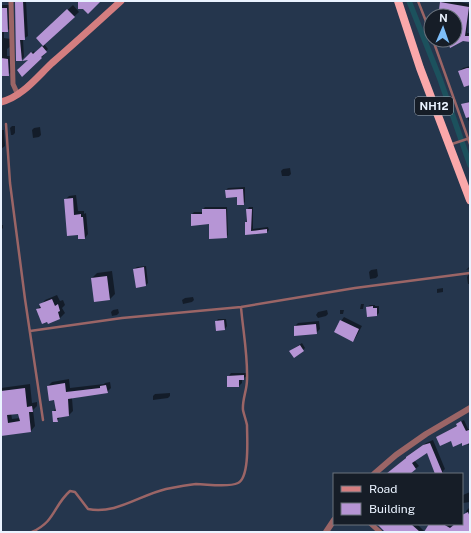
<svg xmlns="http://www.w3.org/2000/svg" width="471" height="533" font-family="'Public Sans',sans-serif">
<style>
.shadow{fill:#0007;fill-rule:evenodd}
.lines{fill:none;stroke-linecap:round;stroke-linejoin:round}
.canal{stroke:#1c515d;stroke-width:5.5}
.building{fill:#b695d5;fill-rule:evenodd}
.service{stroke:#9b6566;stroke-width:2.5}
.minor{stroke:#9b6566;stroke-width:5}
.tertiary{stroke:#9b6566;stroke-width:6}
.secondary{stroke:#d47e80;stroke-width:7}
.trunk{stroke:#faa8aa;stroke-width:8}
.labels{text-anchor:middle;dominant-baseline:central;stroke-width:4;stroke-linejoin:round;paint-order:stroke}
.shield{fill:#161d27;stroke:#aab3be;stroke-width:1}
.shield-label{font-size:11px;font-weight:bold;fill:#eaf3ff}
</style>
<rect width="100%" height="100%" fill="#25364d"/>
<path class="shadow" d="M16 1H26L28 36 23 39 24 57 21 60Z
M442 1H454L470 4 467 33H470V41L463 40 449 42 451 40H455V38L458 37V27L455 26V16H450V11L440 9Z
M1 5H10V28L7 31H4V38L11 39V46L7 49V56H11V72L8 75H1Z
M73 5 79 12 44 44 48 49 43 54 44 55 22 75 30 59 26 58 34 51 35 53 44 45 37 38Z
M470 66V84L459 71 463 68Z
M470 101V124L462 105Z
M12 126H15V133L13 135H11L10 128Z
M40 127 41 135 39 137 33 138 32 130 34 128Z
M1 130H4L5 146 1 149Z
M290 168 291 174 289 176H282L281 171 283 169Z
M245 187V202L243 204 238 196 226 190 228 188Z
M76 195 78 211H84V214L86 213 88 234 85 238 79 234 65 200 69 196Z
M205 207H227L228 235 226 237 210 223 192 214 194 212H203V209Z
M249 207H253V229L268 227 269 230 267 232 246 234 247 210Z
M1 225H3V228L1 230Z
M470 263V269L466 270 469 267Z
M146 266 148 283 146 285 134 269 137 267Z
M377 269 378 276 376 278 370 279 369 272 371 270Z
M112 271 115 294 110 299 92 278 97 273Z
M469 274H470V284H468L467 277Z
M443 288V292L437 293V289Z
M57 295 60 301 63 300 65 305 62 308 65 313 60 318 48 323 37 310 45 300Z
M193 297 194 300 192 302 183 304 182 300 185 298Z
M361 304H364L363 309H360Z
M370 305H375V306H379V313L377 315 367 307Z
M118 309 119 313 117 315 112 316 111 312 113 310Z
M327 310 328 314 326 316 318 318 316 315 318 312Z
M340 310H344L343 314H340Z
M344 317 362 326 356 337 353 341 341 321Z
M218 319H226L227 326 225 329 216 322Z
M319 321 320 329 316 333 295 326 298 323Z
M302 343 305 348 303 350 293 349Z
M231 373H247V376L242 379V383L239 386 228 377Z
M69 379 70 388 104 384 105 383 110 382 111 388 107 392 72 398 73 411 69 415 61 416 57 421 53 412 56 408 55 399 48 386 52 382Z
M30 384 32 403 37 402V406L33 410 35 426 31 431 1 435V388ZM11 413H19L20 418 12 419Z
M170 393V396L168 398 153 400V396L155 394Z
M464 420 468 429H470V444L468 445V443L462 442 437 437 458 425 460 422Z
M433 440 445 469 443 471V474H433L435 473 427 452 414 460 419 466 409 474H388L410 454 426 443Z
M470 492V502L463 503 462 505V493L463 495Z
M469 508 470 528 461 532H385L384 528 378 524H417L425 532 430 524H450L454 526 456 524H462V519L468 517 466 511Z"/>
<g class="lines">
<path class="canal" d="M409 1 440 79 470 165"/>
</g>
<path class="building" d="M15 1H23L25 40H20L22 61H16Z
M78 1H101L88 14 83 9H78Z
M440 2 469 7 465 36H470V42L463 41 450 48 448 42 456 39 457 27H455V16H448L449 12 439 10Z
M1 8H7L8 32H1Z
M67 9 75 17 43 46 36 38Z
M42 46 47 52 41 57 42 58 22 77 17 70 28 60 22 61 31 52 33 54Z
M1 58 8 59 9 76H1Z
M467 68H470V85L464 87 458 71Z
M470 102V117L466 118 461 104Z
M243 189 244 205H237V197L226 198 225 190Z
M73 198 74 215 81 214V217H83L85 239H78V235L67 236 64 199Z
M202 209H226L227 238 209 239V224L191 226V214H202Z
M246 209H252L251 231 267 229V233L245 235V222H247Z
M144 267 146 286 136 288 133 269Z
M107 276 110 300 94 302 91 278Z
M52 299 55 306 58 304 60 311 58 312 60 319 48 324 47 322 42 324 36 309 41 308 39 304Z
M373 306V308H377V316L367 317 366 307Z
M224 320 225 330 216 331 215 321Z
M340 320 359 329 353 342 334 332Z
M316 324 317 334 294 336V326Z
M300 345 304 351 294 358 289 351Z
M244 375V380H239V387H227V376Z
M65 383 66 392 100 388V386L106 385 108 393 68 399 69 416 57 418 58 422H53L52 411H56L54 400 49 401 47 386Z
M25 388 27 407 32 406 33 412H29L31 432 1 436V391ZM18 414 20 421 8 423 7 415Z
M461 421 466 431 469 430 470 443 462 446V443L453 447 451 441 440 446 436 437 457 426 456 424Z
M430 443 443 474H435L427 453 412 463 416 469 410 474H386L406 458V457L423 445Z
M468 512 470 517V532H424L429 524H443L450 528 455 524H462V515Z
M377 524H411L420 532H385Z"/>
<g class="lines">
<path class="service" d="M418 1 431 34
M433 40 470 144
M6 124 10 183 25 299 43 420
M452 144 470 138
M30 331 122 318 241 307 355 288 470 273
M32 532C56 521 53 506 70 491L75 492 88 509C115 515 140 495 166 489 176 487 186 485 196 484 207 484 228 488 238 483 250 477 247 437 247 425 246 420 244 415 243 410 242 400 247 390 247 380 248 356 243 331 241 307"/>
<path class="minor" d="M11 1 13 84 18 95
M371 524 380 532"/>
<path class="tertiary" d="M374 474 396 455 426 434 470 408
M326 532 334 520"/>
<path class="secondary" d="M1 102C22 97 37 77 52 63 75 43 98 22 121 1"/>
<path class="trunk" d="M398 1 420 68 470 200"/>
</g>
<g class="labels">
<rect class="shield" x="415" y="97" width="38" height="18" rx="3"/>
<g class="shield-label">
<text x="434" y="106">NH12</text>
</g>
</g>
<rect width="471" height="533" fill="none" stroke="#eaf3ff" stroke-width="4"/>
<rect x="333" y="473" width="130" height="52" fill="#161d27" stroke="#6b737d"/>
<rect x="341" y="486" width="20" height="6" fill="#d47e80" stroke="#6b737d"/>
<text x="369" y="493" font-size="12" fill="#eaf3ff">Road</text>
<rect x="341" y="503" width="20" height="12" fill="#b695d5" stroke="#6b737d"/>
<text x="369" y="513" font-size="12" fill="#eaf3ff">Building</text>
<g transform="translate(443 28) rotate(2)"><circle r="19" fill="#161d27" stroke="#6b737d"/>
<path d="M0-3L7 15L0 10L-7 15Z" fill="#7dbef9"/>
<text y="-6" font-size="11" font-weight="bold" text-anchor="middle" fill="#eaf3ff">N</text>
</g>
</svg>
